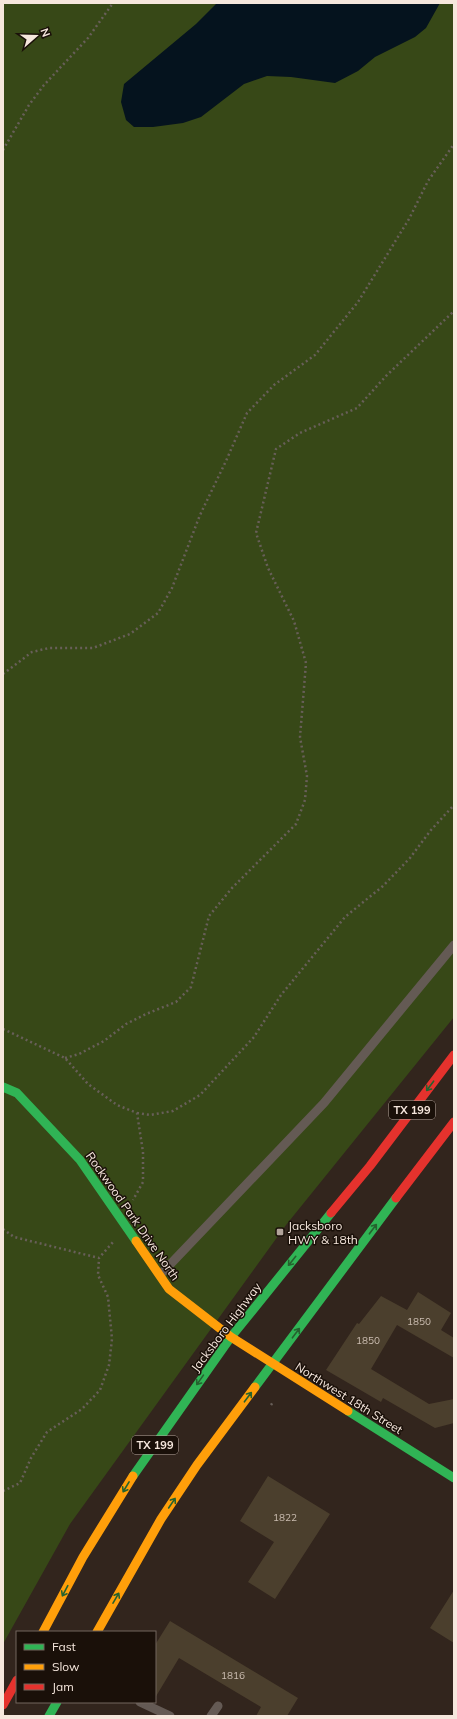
<svg xmlns="http://www.w3.org/2000/svg" width="457" height="1719" font-family="Mulish,sans-serif">
<style>
.green{fill:#374817}
.water{fill:#05131e}
.building{fill:#4b3f2d}
.lines{fill:none;stroke-linecap:round;stroke-linejoin:round}
.path{stroke:#685f59;stroke-width:2.5;stroke-dasharray:2 3;stroke-linecap:butt}
.lane{stroke:#645a54;stroke-width:9}
.fast{stroke:#30b455;stroke-width:9}
.slow{stroke:#ff9f0a;stroke-width:9}
.jam{stroke:#e5322d;stroke-width:9}
.oneway{stroke:#25622f}
.poi-dot{fill:#b1a39a;stroke:#1a1009;stroke-width:1.5}
.labels{text-anchor:middle;dominant-baseline:central;stroke-width:3;stroke-linejoin:round;paint-order:stroke}
.number-label{font-size:10px;fill:#cbbdb1}
.shield{fill:#1a1009;stroke:#b4a69d;stroke-width:1}
.shield-label{font-size:11px;font-weight:bold;fill:#f6e7dd}
.street-label{font-size:12px;fill:#f6e7dd;stroke:#1a1009}
.poi-label{font-size:12px;fill:#f6e7dd;stroke:#1a1009;text-anchor:start}
</style>
<rect width="100%" height="100%" fill="#32251d"/>
<path class="green" d="M3 3H454V1017L286 1225 70 1524 3 1644Z"/>
<path class="water" d="M217 3H440L426 28 415 37 375 57 358 71 335 83 291 77 267 76 244 84 201 117 183 123 153 127H134L126 120 121 102 124 84 196 24Z"/>
<path class="building" d="M418 1292 451 1313 441 1330 454 1338V1358L397 1325 371 1369 429 1404 454 1399V1423L435 1428 383 1398 381 1402 326 1370 357 1323 359 1324 381 1296 407 1310Z
M268 1476 330 1514 275 1599 248 1582 274 1542 240 1521Z
M454 1590V1643L430 1628Z
M170 1621 298 1698 287 1716H256L261 1707 179 1658 155 1698V1645Z"/>
<g class="lines">
<path class="path" d="M3 150 29 105 44 85 88 38 113 3
M3 674 32 652 49 648H93L130 634 158 613 172 588 200 515 226 461 247 413 274 385 315 355 358 302 409 219 428 181 454 144
M3 1029 65 1058 88 1084 117 1105 137 1113 143 1152V1182L133 1200
M65 1058 79 1054 104 1041 126 1024 146 1014 176 1002 191 987 209 916 232 888 296 824 305 800 307 776 300 737 306 663 294 621 268 568 256 533 276 449 300 433 357 408 386 376 454 311
M137 1113 150 1115 173 1111 200 1095 254 1037 281 995 345 917 383 886 410 858 431 830 454 805
M3 1229 14 1237 99 1258 113 1242
M271 1405 273 1402
M3 1491 20 1483 31 1458 47 1432 82 1409 100 1390 109 1365 112 1339 108 1297 98 1275 99 1258"/>
<path class="lane" d="M160 1275 324 1103 454 945
M140 1702 170 1716
M211 1716 218 1706"/>
<path class="fast" d="M3 1087 17 1093 80 1160 136 1241
M255 1387 396 1198
M348 1411 454 1478
M133 1476 231 1337 331 1213
M49 1716 57 1702"/>
<path class="slow" d="M136 1241 169 1289 231 1337 348 1411
M43 1632 83 1557 133 1476
M97 1632 161 1519 197 1465 255 1387"/>
<path class="jam" d="M396 1198 454 1122
M331 1213 370 1166 454 1055
M3 1705 17 1680"/>
</g>
<defs><path id="oneway-shaft" d="M-6 0H5M1.5-3L5.5 0L1.5 3" fill="none" stroke-width="1.6" stroke-linecap="round" stroke-linejoin="round"/></defs>
<g class="oneway">
<use href="#oneway-shaft" transform="translate(430 1086) rotate(127)"/>
<use href="#oneway-shaft" transform="translate(373 1229) rotate(-53)"/>
<use href="#oneway-shaft" transform="translate(292 1261) rotate(129)"/>
<use href="#oneway-shaft" transform="translate(296 1333) rotate(-53)"/>
<use href="#oneway-shaft" transform="translate(200 1380) rotate(125)"/>
<use href="#oneway-shaft" transform="translate(248 1397) rotate(-53)"/>
<use href="#oneway-shaft" transform="translate(126 1487) rotate(121)"/>
<use href="#oneway-shaft" transform="translate(172 1503) rotate(-56)"/>
<use href="#oneway-shaft" transform="translate(65 1591) rotate(118)"/>
<use href="#oneway-shaft" transform="translate(116 1598) rotate(-60)"/>
</g>
<rect class="poi-dot" x="276" y="1228" width="8" height="8" rx="2"/>
<g class="labels">
<g class="number-label">
<text x="419" y="1321">1850</text>
<text x="368" y="1340">1850</text>
<text x="285" y="1517">1822</text>
<text x="233" y="1675">1816</text>
</g>
<g class="shield">
<rect x="389" y="1101" width="46" height="18" rx="3"/>
<rect x="132" y="1436" width="46" height="18" rx="3"/>
</g>
<g class="shield-label">
<text x="412" y="1110">TX 199</text>
<text x="155" y="1445">TX 199</text>
</g>
<g class="street-label">
<text transform="translate(133 1216) rotate(55)">Rockwood Park Drive North</text>
<text transform="translate(226 1327) rotate(-53)">Jacksboro Highway</text>
<text transform="translate(349 1398) rotate(32)">Northwest 18th Street</text>
</g>
<g class="poi-label">
<text x="288" y="1225">Jacksboro<tspan x="288" dy="14">HWY &amp; 18th</tspan></text>
</g>
</g>
<rect width="457" height="1719" fill="none" stroke="#f6e7dd" stroke-width="8"/>
<rect x="16" y="1631" width="140" height="72" fill="#1a1009" stroke="#72665e"/>
<rect x="24" y="1644" width="20" height="6" fill="#30b455" stroke="#72665e"/>
<text x="52" y="1651" font-size="12" fill="#f6e7dd">Fast</text>
<rect x="24" y="1664" width="20" height="6" fill="#ff9f0a" stroke="#72665e"/>
<text x="52" y="1671" font-size="12" fill="#f6e7dd">Slow</text>
<rect x="24" y="1684" width="20" height="6" fill="#e5322d" stroke="#72665e"/>
<text x="52" y="1691" font-size="12" fill="#f6e7dd">Jam</text>
<g transform="translate(36 36) rotate(70)" stroke="#1a1009" stroke-width="3" paint-order="stroke">
<path d="M0-3L7 15L0 10L-7 15Z" fill="#f6e7dd"/>
<text y="-6" font-size="11" font-weight="bold" text-anchor="middle" fill="#f6e7dd">N</text>
</g>
</svg>
